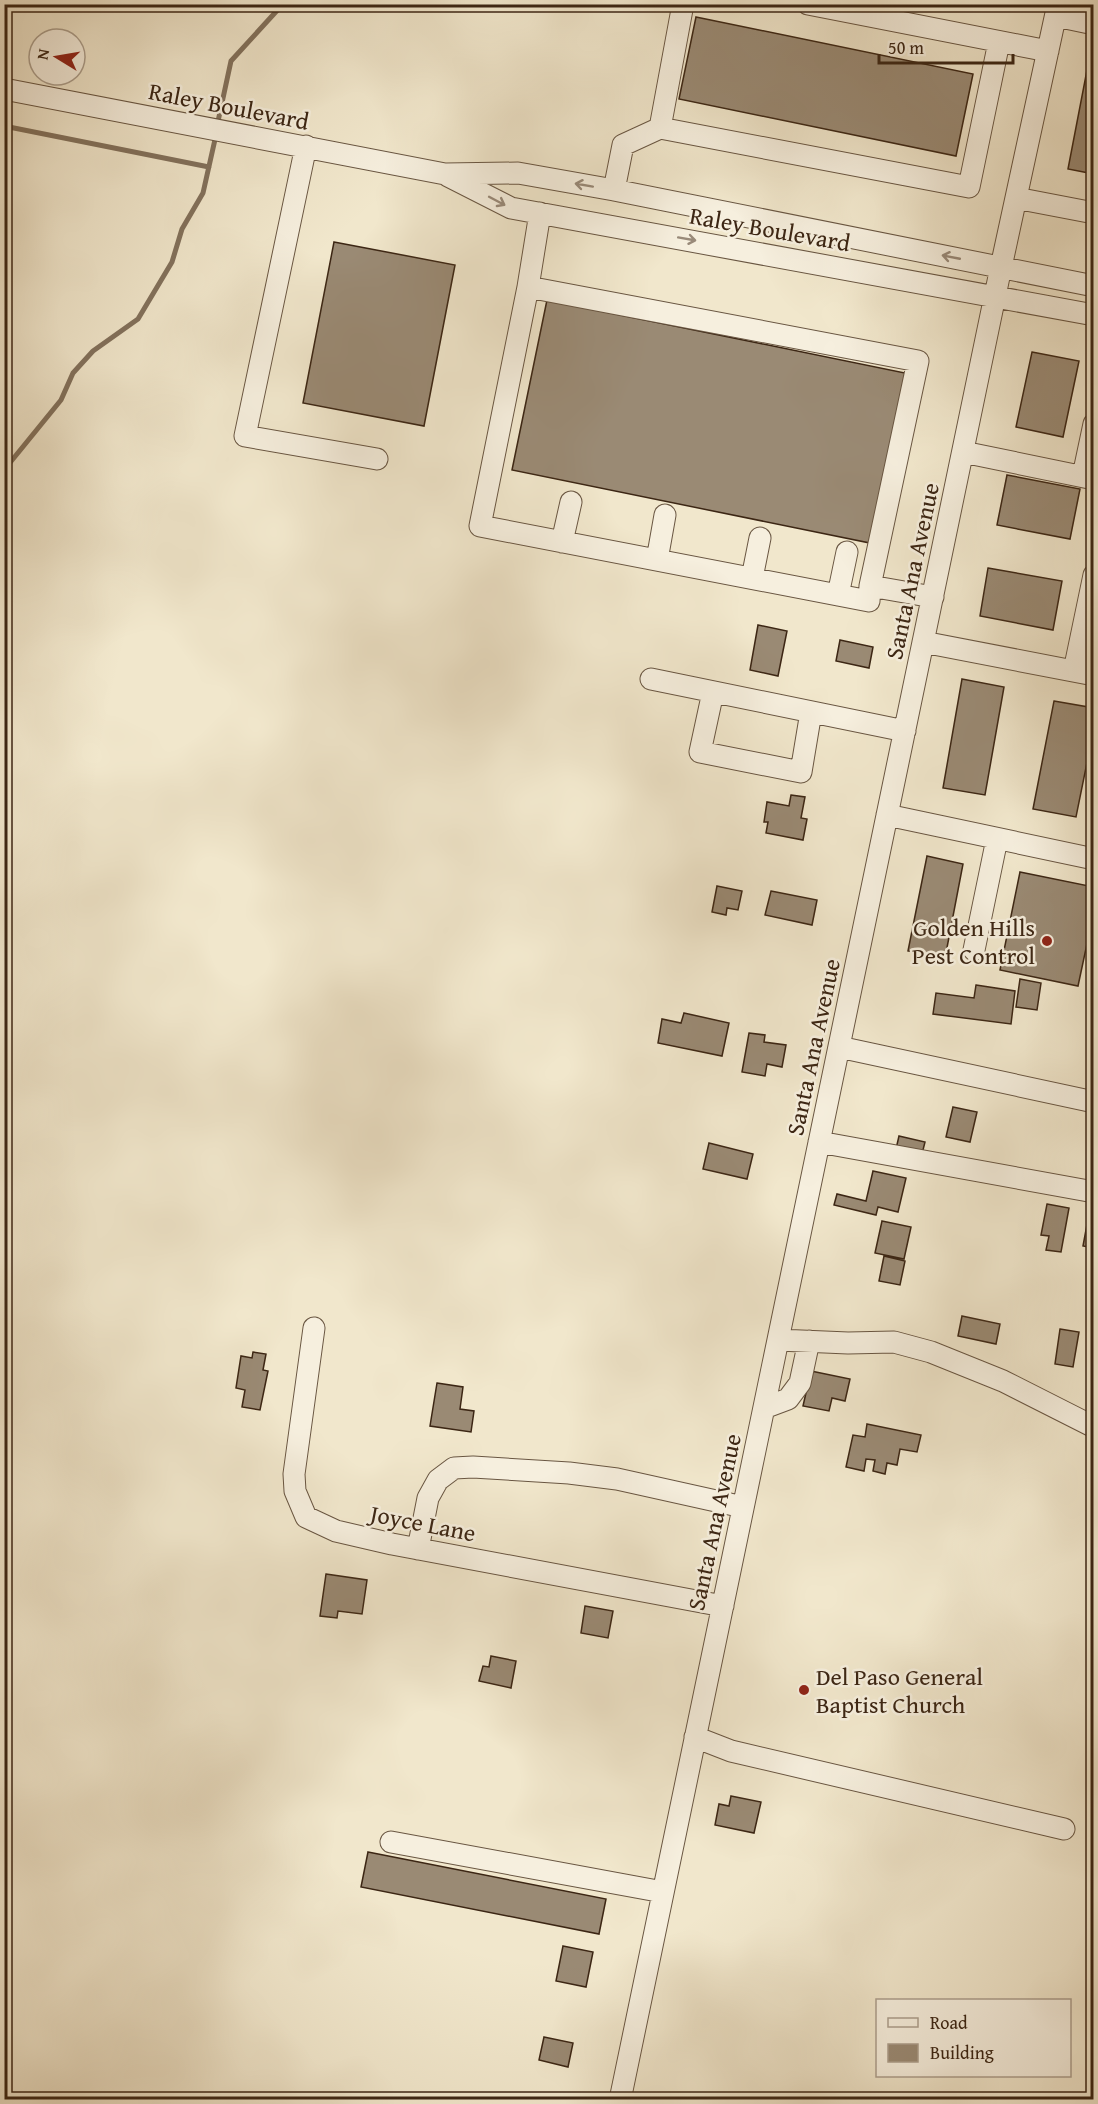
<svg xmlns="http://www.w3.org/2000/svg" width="1098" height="2104" font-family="'Gentium Book Plus',serif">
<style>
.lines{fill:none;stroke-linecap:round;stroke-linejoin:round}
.stream{stroke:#83725d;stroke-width:5}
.building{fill:#9a8a74;stroke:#3c2614;stroke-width:1.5}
.minor-casing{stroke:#695642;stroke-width:23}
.minor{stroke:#f6efde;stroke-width:21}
.oneway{stroke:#998a79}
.poi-dot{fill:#8f2418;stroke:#f6efde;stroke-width:2}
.labels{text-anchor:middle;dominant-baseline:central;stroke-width:5;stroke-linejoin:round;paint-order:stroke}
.street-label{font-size:24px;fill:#3c2614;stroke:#f6efde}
.poi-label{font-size:24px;fill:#3c2614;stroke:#f6efde;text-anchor:end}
</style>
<rect width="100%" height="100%" fill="#f1e7cc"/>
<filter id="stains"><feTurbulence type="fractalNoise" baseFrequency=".00333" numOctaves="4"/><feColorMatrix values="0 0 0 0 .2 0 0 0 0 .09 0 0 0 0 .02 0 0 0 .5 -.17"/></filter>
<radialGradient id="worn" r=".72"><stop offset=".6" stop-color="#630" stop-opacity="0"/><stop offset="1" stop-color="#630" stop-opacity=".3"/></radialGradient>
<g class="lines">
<path class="stream" d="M4 126 209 167
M217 126 231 61 283 4
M4 470 61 400 73 373 93 351 138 319 172 262 182 229 203 193 216 135"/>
</g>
<path class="building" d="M696 17 973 74 956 156 679 99Z
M1087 70 1094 71V174L1068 169Z
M334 242 455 265 424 426 303 403Z
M547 300 905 373 870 543 512 470Z
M1032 352 1079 361 1063 437 1016 427Z
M1007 475 1080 489 1070 539 997 525Z
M988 568 1062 581 1053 630 980 616Z
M758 625 787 631 778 676 750 670Z
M840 640 873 647 869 668 836 661Z
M962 679 1004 687 985 795 943 788Z
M1054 701 1094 708V728L1076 817 1033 809Z
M791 795 805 797 801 818 807 819 803 840 766 833 768 822H764L767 802 789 806Z
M927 856 963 864 945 958 908 951Z
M1020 872 1094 887V911L1078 986 1000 970Z
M717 886 742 891 738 910 727 908 726 915 712 912Z
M771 891 817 900 812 925 765 915Z
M1020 979 1041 983 1037 1010 1016 1007Z
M976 985 1015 991 1011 1024 933 1014 936 993 974 998Z
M684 1013 729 1023 722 1056 658 1043 662 1019 681 1023Z
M749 1033 765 1035 764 1042 786 1045 782 1067 767 1064 765 1076 742 1072Z
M953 1107 977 1112 970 1142 946 1137Z
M899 1136 925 1142 922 1154 896 1149Z
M709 1143 753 1154 747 1179 703 1169Z
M873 1171 906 1178 898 1212 878 1207 876 1215 834 1205 837 1194 866 1201Z
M1047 1204 1069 1208 1061 1252 1046 1250 1049 1236 1041 1235Z
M1088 1219 1094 1220V1248L1083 1246Z
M882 1221 911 1227 904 1259 875 1253Z
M884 1256 905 1261 900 1285 879 1281Z
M962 1316 1000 1324 996 1344 958 1336Z
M1060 1329 1079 1332 1073 1367 1055 1364Z
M253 1352 266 1354 263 1370 268 1371 260 1410 242 1407 245 1390 236 1388 241 1356 252 1358Z
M811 1371 850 1379 845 1401 832 1398 829 1411 803 1406Z
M437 1383 463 1387 460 1409 474 1411 471 1432 430 1426Z
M867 1424 921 1435 917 1452 900 1449 897 1465 887 1463 885 1474 873 1471 875 1460 866 1459 864 1471 846 1467 853 1435 865 1437Z
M326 1574 367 1580 362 1614 338 1611 337 1618 320 1616Z
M585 1606 613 1611 608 1638 581 1633Z
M491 1656 516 1661 511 1688 479 1681 483 1666 489 1667Z
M731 1796 761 1802 754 1833 715 1825 719 1804 729 1806Z
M368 1852 606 1899 599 1934 361 1887Z
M563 1946 593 1952 586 1987 556 1981Z
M544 2037 573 2043 568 2067 539 2060Z"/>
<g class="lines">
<g class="minor-casing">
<path id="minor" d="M808 4 1048 51
M1056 16 1094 24
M4 89 445 174 518 173 614 190 1094 286
M660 128 969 187 999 42
M306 146 245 436 377 459
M448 176 511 208 1094 315
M614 190 623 145 660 128 683 4
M1016 198 1094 213
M540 213 528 287 918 361 870 586 933 597
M528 287 480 526 869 601 870 586
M963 452 1094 479
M1083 476 1094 424
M562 542 571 502
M657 560 665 515
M752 578 760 538
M838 595 847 552
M923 642 1094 675
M1074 671 1094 575
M651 679 905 731
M713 692 700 752 801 772 811 712
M887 815 1094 859
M974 950 997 839
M839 1047 1094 1102
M819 1142 1094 1192
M314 1328 294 1474 295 1491 306 1517 336 1531 392 1544 723 1606
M778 1340 848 1343 894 1342 931 1352 1003 1381 1094 1427
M764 1408 788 1399 800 1383 809 1341
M418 1549 428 1498 438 1480 454 1468 473 1467 569 1473 617 1479 743 1507
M695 1737 731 1751 1064 1829
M391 1842 663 1892
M620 2100 1001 267 1058 4"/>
</g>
<use href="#minor" class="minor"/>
</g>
<defs><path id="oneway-shaft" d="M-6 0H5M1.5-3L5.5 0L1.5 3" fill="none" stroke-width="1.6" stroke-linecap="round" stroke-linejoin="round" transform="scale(1.5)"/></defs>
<g class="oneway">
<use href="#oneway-shaft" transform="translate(584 185) rotate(-170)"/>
<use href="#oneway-shaft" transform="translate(497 201) rotate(28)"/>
<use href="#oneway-shaft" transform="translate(687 239) rotate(10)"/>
<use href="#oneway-shaft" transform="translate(951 257) rotate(-169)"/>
</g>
<g class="poi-dot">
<circle cx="1047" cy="941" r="6"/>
<circle cx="804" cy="1690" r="6"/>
</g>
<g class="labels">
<g class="street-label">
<text transform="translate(229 106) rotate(11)">Raley Boulevard</text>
<text transform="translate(770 229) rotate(10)">Raley Boulevard</text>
<text transform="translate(912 571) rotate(-78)">Santa Ana Avenue</text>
<text transform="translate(813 1047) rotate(-78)">Santa Ana Avenue</text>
<text transform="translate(714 1522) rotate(-78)">Santa Ana Avenue</text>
<text transform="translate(423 1523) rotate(11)">Joyce Lane</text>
</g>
<g class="poi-label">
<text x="1035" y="927">Golden Hills<tspan x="1035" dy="28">Pest Control</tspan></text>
<text x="816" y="1676" text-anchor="start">Del Paso General<tspan x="816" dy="28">Baptist Church</tspan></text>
</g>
</g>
<rect width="1098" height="2104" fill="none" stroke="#f1e7cc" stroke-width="24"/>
<rect x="6" y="6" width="1086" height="2092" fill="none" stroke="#3c2614" stroke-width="3"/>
<rect x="12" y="12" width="1074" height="2080" fill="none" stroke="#3c2614" stroke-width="1.5"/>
<rect x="876" y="1999" width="195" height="78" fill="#f6efde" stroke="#ac9f8d" stroke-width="1.5"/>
<rect x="888" y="2018" width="30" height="9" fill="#f6efde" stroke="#ac9f8d" stroke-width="1.5"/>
<text x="930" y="2029" font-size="18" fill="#3c2614">Road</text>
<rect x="888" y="2044" width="30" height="18" fill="#9a8a74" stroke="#ac9f8d" stroke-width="1.5"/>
<text x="930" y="2059" font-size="18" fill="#3c2614">Building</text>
<g transform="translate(57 57) rotate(281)"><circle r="28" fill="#f6efde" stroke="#ac9f8d" stroke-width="1.5"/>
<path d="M0-4.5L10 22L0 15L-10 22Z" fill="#8f2418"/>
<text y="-9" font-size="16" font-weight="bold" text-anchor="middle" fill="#3c2614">N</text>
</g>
<path d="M879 54v9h134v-9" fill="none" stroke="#3c2614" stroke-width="3"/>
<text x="888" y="54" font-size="18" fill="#3c2614" stroke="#f6efde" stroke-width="4.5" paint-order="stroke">50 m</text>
<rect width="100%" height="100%" filter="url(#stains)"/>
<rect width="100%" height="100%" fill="url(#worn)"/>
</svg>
